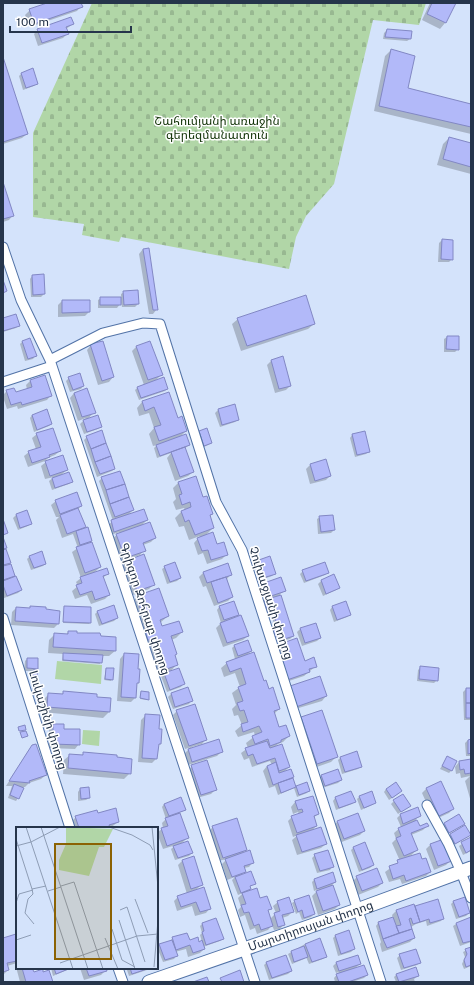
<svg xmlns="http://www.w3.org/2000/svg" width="474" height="985" font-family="'Public Sans','Noto Sans Armenian',sans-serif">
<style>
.grass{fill:#b1d6a7}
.cemetery{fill:url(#cemetery-stones)}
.shadow{fill:#0003}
.building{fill:#b2b9f9;stroke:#8288c4}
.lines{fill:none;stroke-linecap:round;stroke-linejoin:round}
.street-casing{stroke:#5273a7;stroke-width:11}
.secondary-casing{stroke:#5273a7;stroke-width:15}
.street{stroke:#fff;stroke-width:9}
.secondary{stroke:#fff;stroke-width:13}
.labels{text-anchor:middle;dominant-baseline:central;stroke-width:3;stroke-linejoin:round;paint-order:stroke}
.park-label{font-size:12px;fill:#123307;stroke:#fff}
.street-label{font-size:12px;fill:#26354b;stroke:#fff}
.inset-road{fill:none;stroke:#8e9db5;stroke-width:1}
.view{fill:#8b6203;fill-opacity:0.15;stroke:#8b6203;stroke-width:2}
.inset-edge{fill:none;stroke:#26354b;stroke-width:2}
</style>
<defs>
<pattern id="cemetery-stones" width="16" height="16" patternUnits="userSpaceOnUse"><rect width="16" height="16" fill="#b1d6a7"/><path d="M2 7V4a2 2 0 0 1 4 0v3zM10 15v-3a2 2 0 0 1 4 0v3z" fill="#98b891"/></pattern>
</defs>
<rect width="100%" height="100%" fill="#d4e3fb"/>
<path class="grass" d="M57 661 102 665 101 684 55 679Z
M83 730 100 731 99 746 82 744Z"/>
<path class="cemetery" d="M92 3H426L419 25 373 20 334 184 306 216 296 237 289 269 121 237 119 242 82 235 84 224 33 217V133Z"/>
<path class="shadow" d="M50 3H80L81 6 77 11 30 27 25 15 30 10Z
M430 3H455L445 23 440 29 422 20Z
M73 24 66 29 68 33 63 38 38 46 34 34 38 30Z
M387 30 410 39 407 41 383 39 384 33Z
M391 50 407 89 470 104 471 100V134L374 111 385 56Z
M3 61 27 134 22 138 3 144Z
M21 74 37 83 34 86 23 90 19 76Z
M449 138 471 144V174L437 165 443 144Z
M3 185 13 215 9 220 3 222Z
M442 240 452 259 449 262H438L439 243Z
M143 249 157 309 153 314H149L139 254Z
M32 276 44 294 41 297H31L30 279Z
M124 292 138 304 135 307H122L121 303 117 308H98V300L101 298H121V294Z
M62 301 89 312 85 316 58 317V305Z
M3 319 18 326 16 328 3 332Z
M238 319 314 324 308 329 241 351 232 324Z
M447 337H458V349L455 352H444V339Z
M22 342 35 356 33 359 25 361 20 344Z
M150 342 161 375 155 381 167 389 165 391 139 400 135 390 138 387 144 385 132 351 136 347Z
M91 345 113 377 109 382 98 385 87 350Z
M282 358 290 386 286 390 275 393 267 365 271 361Z
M45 376 51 395 47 400 18 409 17 406 7 409 3 397V395L7 391 15 393 27 389 26 385 30 381Z
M69 378 83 386 81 389 70 392 66 381Z
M74 393 94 412 87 420 101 427 98 429 84 434 80 424 86 418 78 421 70 398Z
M168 393 177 419 186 431 179 438 189 445 184 449 193 472 188 476 175 481 167 458 171 453 157 458 154 448 157 445 153 446 149 434 154 428 149 413 139 416 137 408 142 402Z
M234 406 238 419 235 422 220 427 215 413 218 410Z
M32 415 51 424 49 426 34 432 30 418Z
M200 432 211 443 208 445 202 448 197 434Z
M37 434 60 451 55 455 48 458 45 461 28 467 24 456 29 452 36 449 32 438Z
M352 435 369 451 366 454 355 457 350 438Z
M87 437 114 469 112 471 97 477 84 440Z
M46 462 67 470 61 475 72 482 69 484 52 490 49 481 54 477 45 479 41 466Z
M310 465 330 476 326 480 310 484 306 469Z
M102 478 133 510 127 516 147 520 140 527 155 538 151 542 143 545 144 550 140 555 120 562 112 539 120 532 110 535 107 526 113 521 99 481Z
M178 483 203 499 212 514 209 517 213 528 205 536 227 554 222 559 207 564 203 553 198 555 194 543 200 536 189 540 184 526 179 527 175 518 181 512 185 510 184 508 176 510 173 502 176 499 173 488Z
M56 501 81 506 78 509 84 527 81 530 91 541 88 544 100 567 93 574H107L103 578 109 595 105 599 91 604 87 595 75 599 72 591 78 586 76 582 81 578 72 552 78 548 73 534 62 538 56 520 59 517H56L51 505Z
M26 511 31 523 28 526 18 530 13 518 16 515Z
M320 517 334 530 331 533 318 534 317 519Z
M3 540 10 562 6 566 14 576 9 580 21 590 18 593 4 598 3 594Z
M30 556 45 564 43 566 31 570 27 559Z
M127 562 153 585 149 589 133 595 122 566Z
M257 562 275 573 272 576 260 580 254 565Z
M165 567 180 578 177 581 167 584 162 569Z
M303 571 328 572 325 575 304 583 300 574Z
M203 573 231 574 227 579 232 597 228 601 214 606 206 586 203 587 199 577Z
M334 576 339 588 336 590 323 596 318 584 321 581Z
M281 579 285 591 280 594 293 636 290 639 278 642 277 637 272 639 270 630 275 627 270 611 264 613 261 604 266 600 262 587 264 584Z
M137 597 168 616 160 623 162 628 182 632 176 638 171 640 177 664 170 672 183 684 181 687 167 692 161 676 166 672 155 676 131 603Z
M31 607 44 610 59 612 58 624 54 628 11 625 12 612 16 608 29 609Z
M65 607 90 623 89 624 63 623Z
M219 607 238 615 233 619 248 636 243 640 223 647 216 628 221 623 217 610Z
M332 607 350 614 347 617 334 622 330 610Z
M97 612 117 618 114 621 99 626 95 614Z
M315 624 320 638 317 641 302 646 297 632 300 629Z
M68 632 100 637 115 651 109 656H102L100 664 62 661 63 654 48 653 49 640 55 634 66 635Z
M281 644 304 662 316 666 304 676 283 683 276 649Z
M234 646 251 651 246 656 264 682 279 709 274 714 279 729 289 736 283 742 278 744 274 748 289 767 283 773 293 777 292 778 296 788 297 787 309 790 307 793 297 797 294 788 278 795 275 786 269 788 263 771 267 766 272 765 270 761 252 767 249 758 244 760 241 753 248 748 246 743 255 736 254 732 238 737 235 731 242 725 238 715 234 716 232 709 236 705 232 693 240 687 235 673 224 677 221 668 227 663 235 659 232 648Z
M124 654 137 670H139L135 698 131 702 117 701 120 659Z
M27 659 37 668 34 671 36 676 35 677H33V671H24L25 661Z
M421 667 437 680 434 683 417 681 418 670Z
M106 669 112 679 111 681 104 680Z
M290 687 326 696 322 701 292 710Z
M187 688 191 701 189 704 173 709 168 697 171 694Z
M466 689H471V720H464L463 692Z
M64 692 96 698 109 712 103 718 42 712 43 700 49 694 61 695Z
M141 692 148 699 147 700 140 699Z
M177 711 206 739 202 744 185 749 173 715Z
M146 715 158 730 160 744 157 746 156 759 152 763 138 762 141 720Z
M302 718 337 756 331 762 311 769 296 724Z
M53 725 63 730 79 744 75 749 49 748V729Z
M468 740H471V756H466L465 743Z
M33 746 46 775 41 779 29 783 25 787H23L18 798 16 801 8 798 12 786H6L28 751Z
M191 747 192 749 222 751 217 756 188 765 184 754Z
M84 753 116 758 130 773 124 779 63 774 64 760 70 755 81 756Z
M447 757 451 771 449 773 440 769Z
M340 758 361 766 358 769 342 774 338 760Z
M471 760V802L465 781 470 776 461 778 460 773 456 774 455 767 459 762Z
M192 766 216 789 211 794 197 798 188 771Z
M322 775 341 780 338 783 322 788 319 778Z
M441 782 453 809 449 813 434 820 422 793 426 789Z
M80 789 89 798 86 800 78 801V792Z
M386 789 398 794 389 800 384 792Z
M360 796 375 803 372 805 361 810 357 799Z
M312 797 318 814 313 818 316 826 311 832 326 844 321 848 297 855 292 840 298 835 293 837 288 821 292 817 299 814 298 812 293 814 291 807 295 802Z
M335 798 354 802 352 804 336 810 333 801Z
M394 801 407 808 398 814 391 804Z
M164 804 185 810 179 813 187 838 181 844 192 853 189 856 175 860 171 849 176 845 163 849 157 833 163 828 162 823 166 819 162 807Z
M417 808 420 816 416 819 419 828 427 826 423 830 411 835 417 850 409 857 421 861 430 872 426 876 402 884 400 879 389 882 385 872 400 861 392 843 396 839 394 833 401 827 397 818 400 815Z
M97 814 118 822 110 828H71L70 823 76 817Z
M459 815 461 826 446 835 442 826Z
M337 822 364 831 360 835 339 843 333 826Z
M213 827 246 850 241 854 253 862 249 867 244 868 245 871 240 876 254 884 249 887 250 889 247 893 260 899 270 908 267 911 270 919 276 913 273 906 278 902 293 911 288 916 282 918 284 924 280 929 274 930 272 925 268 930 257 934 255 928 250 930 245 915 240 917 238 910 241 907 238 898 243 893 238 895 232 880 235 877 227 880 222 864 227 859 218 861 209 831Z
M450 835 467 837 452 846 448 838Z
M471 838V851L463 855 459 846Z
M431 844 450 861 446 865 434 870 426 849Z
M354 847 373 865 370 868 359 872 351 850Z
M315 855 332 867 330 870 317 873 312 858Z
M193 857 202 884 195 891 210 908 206 913 195 916 192 906 177 911 174 901 178 897 187 894 178 865 182 861Z
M357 877 382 883 378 887 358 895 353 881Z
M314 880 335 882 332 885 339 905 335 909 318 915 312 896 319 889 314 891 312 882Z
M437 900 443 918 441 921 427 926 426 921 416 924 411 927 414 938 410 942 382 952 380 944 381 942 376 926 378 923 393 918 392 915 396 911 415 907Z
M295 901 314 914 311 917 302 920 299 912 296 914 292 903Z
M454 901 469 913 466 916 456 919 451 904Z
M471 919V942L460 946 453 926 456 924Z
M202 924 223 939 220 941 203 947 204 949 200 953 188 957 186 949 175 952 176 956 174 959 163 962 157 947 160 945 170 941 173 938 199 943 202 942 200 935 202 933 200 926Z
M16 935 17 940V963L7 966 8 970 3 975V939Z
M335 936 354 949 351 952 338 956 333 938Z
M305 944 326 957 323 959 309 964 306 957 304 959 292 964 288 954Z
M471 948V966L464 969 462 964 465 957 463 952Z
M400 955 420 962 417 965 401 970 397 958Z
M357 956 360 964 354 969 367 975 364 978 352 982H335L334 978 339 972 336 973 333 966 336 963Z
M267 962 291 971 288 974 269 980 264 965Z
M16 967 31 968 33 973H43L52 982H20Z
M51 968H70L67 970 53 976Z
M80 968H105L106 970 101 975 84 980Z
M128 968H149L147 970 129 976 127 970Z
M397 974 418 976 414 979 415 982H396L394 977Z"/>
<path class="building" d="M47 3H81L83 7 34 24 29 9Z
M432 3H456L446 23 427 14Z
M71 17 74 24 66 27 69 34 42 43 37 29Z
M387 29 412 31 411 39 385 37Z
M391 49 415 56 408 88 471 104V127L379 106Z
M3 57 28 134 3 142Z
M33 68 38 84 26 88 21 73Z
M449 137 471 143V167L443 159Z
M3 182 14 216 3 219Z
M442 239 453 240V260L441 259Z
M149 248 158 310H153L143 249Z
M44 274 45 294 33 295 32 275Z
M3 280 7 291 3 293Z
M138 290 139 304 124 305 123 291Z
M306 295 315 324 247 346 237 318Z
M100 297H121V305H100Z
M62 300H90V312L62 313Z
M16 314 20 326 3 331V318Z
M447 336H459V350L446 349Z
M30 338 37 356 28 359 22 341Z
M103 341 114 377 102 381 90 344Z
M150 341 163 375 148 380 136 346Z
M283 356 291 386 279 389 271 360Z
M80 373 84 386 73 390 68 377Z
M45 375 52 396 22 405 21 402 11 405 6 390 14 388 16 392 32 387 30 380Z
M164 377 168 389 141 398 137 387Z
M87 388 96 413 82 417 74 393Z
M169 392 178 418 182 416 187 431 159 441 154 427 161 425 154 407 145 411 142 401Z
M235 404 239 420 222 425 218 409Z
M47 409 52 424 37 430 32 415Z
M98 415 102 427 87 432 83 420Z
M53 428 61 451 49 455 50 457 32 463 28 451 41 447 36 433Z
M207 428 212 443 204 446 199 431Z
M102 430 106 443 91 449 86 436Z
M365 431 370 452 357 455 352 434Z
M186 434 190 445 160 456 156 445Z
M106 443 111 456 95 462 91 449Z
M185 447 194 472 180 477 171 452Z
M63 455 68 470 50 476 45 461Z
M111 456 115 469 100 474 95 462Z
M326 459 331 476 315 481 310 464Z
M120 471 125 484 106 490 101 477Z
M69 472 73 482 55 488 52 478Z
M196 476 203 497 207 496 213 514 210 515 214 528 195 535 189 520 185 522 181 511 191 507 190 502 182 505 179 495 182 494 178 482Z
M125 484 129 497 110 504 106 490Z
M77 492 82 506 60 514 55 500Z
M129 497 134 510 115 517 110 504Z
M78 508 86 527 67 534 60 515Z
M144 509 148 520 114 532 111 520Z
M27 510 32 524 20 528 16 514Z
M333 515 335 530 321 532 319 516Z
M3 519 8 533 3 535Z
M150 522 156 538 143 543 146 551 125 558 116 534Z
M88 527 92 541 80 545 76 531Z
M213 532 217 544 224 542 228 555 211 560 208 550 202 551 197 538Z
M3 537 7 548 3 549Z
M92 542 101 567 85 573 76 547Z
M6 549 11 563 3 565V550Z
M42 551 46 564 34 568 29 556Z
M144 554 155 585 137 591 126 561Z
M270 556 276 574 263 578 256 561Z
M175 562 181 578 170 582 164 566Z
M325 562 329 573 306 581 302 570Z
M228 563 232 575 207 583 203 572Z
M11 564 15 576 3 580V566Z
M107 568 109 574 103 576 110 595 95 600 92 591 80 595 76 585 82 583 80 577Z
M334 574 340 588 326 594 321 580Z
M16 576 22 590 7 596 3 585V581Z
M226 577 233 597 218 603 211 582Z
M281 577 286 591 268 597 264 583Z
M159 588 169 616 160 620 162 626 179 621 183 632 171 636 177 654 175 655 178 665 161 671 150 640H148L145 631 148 630 136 596Z
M281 595 294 636 281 640 279 635 275 637 272 627 277 625 272 609 267 611 264 600Z
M234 601 239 615 224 620 219 606Z
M346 601 351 615 337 620 332 606Z
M114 605 118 618 102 624 97 611Z
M30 606 46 607V609L60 611 59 624 15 621 16 607 30 608Z
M64 606 91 607V623L63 622Z
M241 615 249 636 227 643 220 623Z
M316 623 321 638 305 643 300 628Z
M68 631H77V633H100L101 636 116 637V651L53 647 54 633 68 634Z
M297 638 305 661 314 657 317 667 309 669 310 672 287 680 279 655 284 654 280 644Z
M248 640 252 651 238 656 234 645Z
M254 652 264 681 266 680 269 689 273 687 280 709 274 711 279 727 286 725 290 736 281 740V742L270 746 268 739 255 744 252 736 262 732 259 726 243 732 241 724 248 722 244 710 240 711 237 703 243 701 238 687 246 684 241 668 230 672 226 662Z
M63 653 103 655 102 663 63 660Z
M124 653 139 654 138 669H140L139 683H137L136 698 121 697Z
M27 658H38V669L27 668Z
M420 666 439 668 438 681 419 679Z
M106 668H114L113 680 105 679Z
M179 668 185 684 170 690 164 673Z
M33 670H38L37 676H33Z
M320 676 327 696 296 707 290 686Z
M188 687 193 701 175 707 171 693Z
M466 688H471V703H466Z
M63 691 97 694V697L111 698 110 712 47 707 48 693 63 694Z
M141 691 149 692V700L140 698Z
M466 703H471V718H466Z
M195 704 207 740 189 746 176 710Z
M322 710 338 757 317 764 301 717Z
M145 714 160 715 159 729H162L161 744H159L157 759 142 758Z
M53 724H64V729H80V745L53 744Z
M25 725 26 730 19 731 18 727Z
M26 731 28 736 22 738 20 732Z
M219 739 223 752 192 762 188 749Z
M471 739V753L468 754V740Z
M267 741 270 748 282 744 290 767 279 771 275 758 257 764 253 754 248 756 245 748Z
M36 744 47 775 29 781 30 783 9 781 32 745Z
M357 751 362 767 345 772 340 757Z
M83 752 117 755V757L132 759 131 774 68 768 69 754 83 755Z
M447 756 457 761 452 771 442 766Z
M471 759V773L465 774 464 769 460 770 459 761Z
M207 760 217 790 201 795 191 765Z
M276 762 279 773 291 769 294 777 273 785 267 766Z
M338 769 342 780 325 786 321 775Z
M293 778 296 787 281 793 278 783Z
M441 781 454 809 439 816 426 788Z
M307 782 310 791 299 795 296 786Z
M396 782 402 791 392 798 386 789Z
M14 784 24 788 19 799 10 795Z
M89 787 90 798 81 799 80 788Z
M351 791 356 802 339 808 335 797Z
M372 791 376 803 364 808 359 796Z
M403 794 411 806 401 812 393 800Z
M313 796 319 814 314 816 317 826 297 833 291 816 303 812 302 809 298 810 295 801Z
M181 797 186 810 169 816 164 804Z
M418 807 421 816 403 824 400 814Z
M116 808 119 822 109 825 110 828H79L75 816 97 810 98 813Z
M180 813 189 838 167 846 161 828 168 826 165 818Z
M358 813 365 831 344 839 337 821Z
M459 814 465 824 449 833 444 823Z
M237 818 247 850 223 858 212 826Z
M417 820 420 826 427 823 429 826 411 833 418 850 404 856 396 838 401 836 398 828Z
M465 825 471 835 455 844 450 834Z
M321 827 327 844 302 852 296 835Z
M471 837V850L466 853 461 842Z
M441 840 445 843 452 861 438 866 430 844Z
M188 841 193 853 178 858 173 846Z
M365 842 374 865 362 870 353 847Z
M250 850 254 863 244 866 246 872 232 877 225 859Z
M328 850 334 867 320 871 314 854Z
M420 853 422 859 426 858 431 872 406 881 404 875 393 879 389 866 398 863 397 860Z
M194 856 203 885 191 889 182 860Z
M377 868 383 883 362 891 356 876Z
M251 871 256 884 250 886 251 889 241 893 235 877Z
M333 872 336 882 317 889 314 879Z
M333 885 340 905 323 911 316 891Z
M204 887 211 909 200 912 196 902 181 907 177 896Z
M257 888 260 898 267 896 272 909 268 910 273 926 261 930 259 924 254 926 249 912 244 913 241 905 246 904 242 893Z
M309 895 315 914 304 918 302 910 298 912 294 900Z
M289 897 294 912 282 915 285 925 278 927 274 913 280 911 277 901Z
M465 897 470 913 459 917 453 901Z
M438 899 444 919 430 923 429 919 420 922 415 906Z
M414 904 420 922 413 924 411 918 409 919 412 929 399 933 396 926 401 925 396 910Z
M393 917 399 933 383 939 378 922Z
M471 917V941L463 943 456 923Z
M216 918 224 939 206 945 202 932 204 931 202 923Z
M412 929 415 938 387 948 383 939Z
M349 930 355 949 341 954 335 935Z
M187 933 190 940 198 937 199 942 202 940 205 949 193 953 190 945 176 950 172 937Z
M16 934 17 961 7 963 9 970 3 972V938Z
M320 938 327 957 312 962 305 944Z
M172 940 178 956 165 960 159 944Z
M304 946 308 957 294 962 291 951Z
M471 947V965L466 967 464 960 467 954 465 949Z
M416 949 421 963 404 968 399 954Z
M286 955 292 971 272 978 266 962Z
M358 955 361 964 339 971 336 962Z
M364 965 368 975 348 982H339L336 974Z
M416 967 419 976 399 982 396 974Z
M22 968H32L34 972 43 969V972L49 970 53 982H26Z
M54 968H71L56 974Z
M86 968H106L107 971 89 976Z
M130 968H150L132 974Z
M240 970 244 982H222L220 978Z
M207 977 209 982H193Z"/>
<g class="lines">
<g class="street-casing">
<path id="street" d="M3 247 21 300 50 360 255 982
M50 360 103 333 143 323 160 324 216 502 242 550 381 982
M3 382 52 366
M3 618 70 828
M427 805 448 843 461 872 471 898
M118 968 123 982"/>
</g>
<g class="secondary-casing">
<g id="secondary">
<path id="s1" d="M149 982 357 910 471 868"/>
</g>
</g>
<use href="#street" class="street"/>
<use href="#secondary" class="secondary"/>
</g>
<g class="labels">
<g class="park-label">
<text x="217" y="121">Շահումյանի առաջին<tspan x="217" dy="14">գերեզմանատուն</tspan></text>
</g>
<g class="street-label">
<text transform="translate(271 603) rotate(72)">Չուխաջյանի փողոց</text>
<text transform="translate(145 609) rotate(72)">Գրիգոր Զոհրաբ փողոց</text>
<text transform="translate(48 720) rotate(73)">Լուկաշինի փողոց</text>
<text stroke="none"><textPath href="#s1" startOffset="171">Մարտիրոսյան փողոց</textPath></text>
</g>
</g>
<g transform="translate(16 827)">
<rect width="142" height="142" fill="#d4e3fb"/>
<path d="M50 0 97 2 88 20H83L73 49 43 43V33L50 17Z" fill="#b1d6a7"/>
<path class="inset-road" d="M10 0 57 142M25 0 72 142M93 0 116 8 134 18 137 23M136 0 142 60M0 12 16 62 30 59M0 19 15 15 44 0M45 59 58 55 87 142M16 62 17 67 12 72 9 86 18 97M32 64 45 60M119 72 132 106M0 76 3 67 17 63M104 83 111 80 129 135M103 93 119 142M96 102 106 133 119 140M89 111 102 142M0 113 15 108M44 136 121 109 142 107M138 140 142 93"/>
<path class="view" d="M39 17H95V132H39Z"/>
<rect width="142" height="142" class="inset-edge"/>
</g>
<rect width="474" height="985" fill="none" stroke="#26354b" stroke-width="8"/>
<path d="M10 26v6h121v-6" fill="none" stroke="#26354b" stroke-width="2"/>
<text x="16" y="26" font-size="12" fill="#26354b" stroke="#ffffff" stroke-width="3" paint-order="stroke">100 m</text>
</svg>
